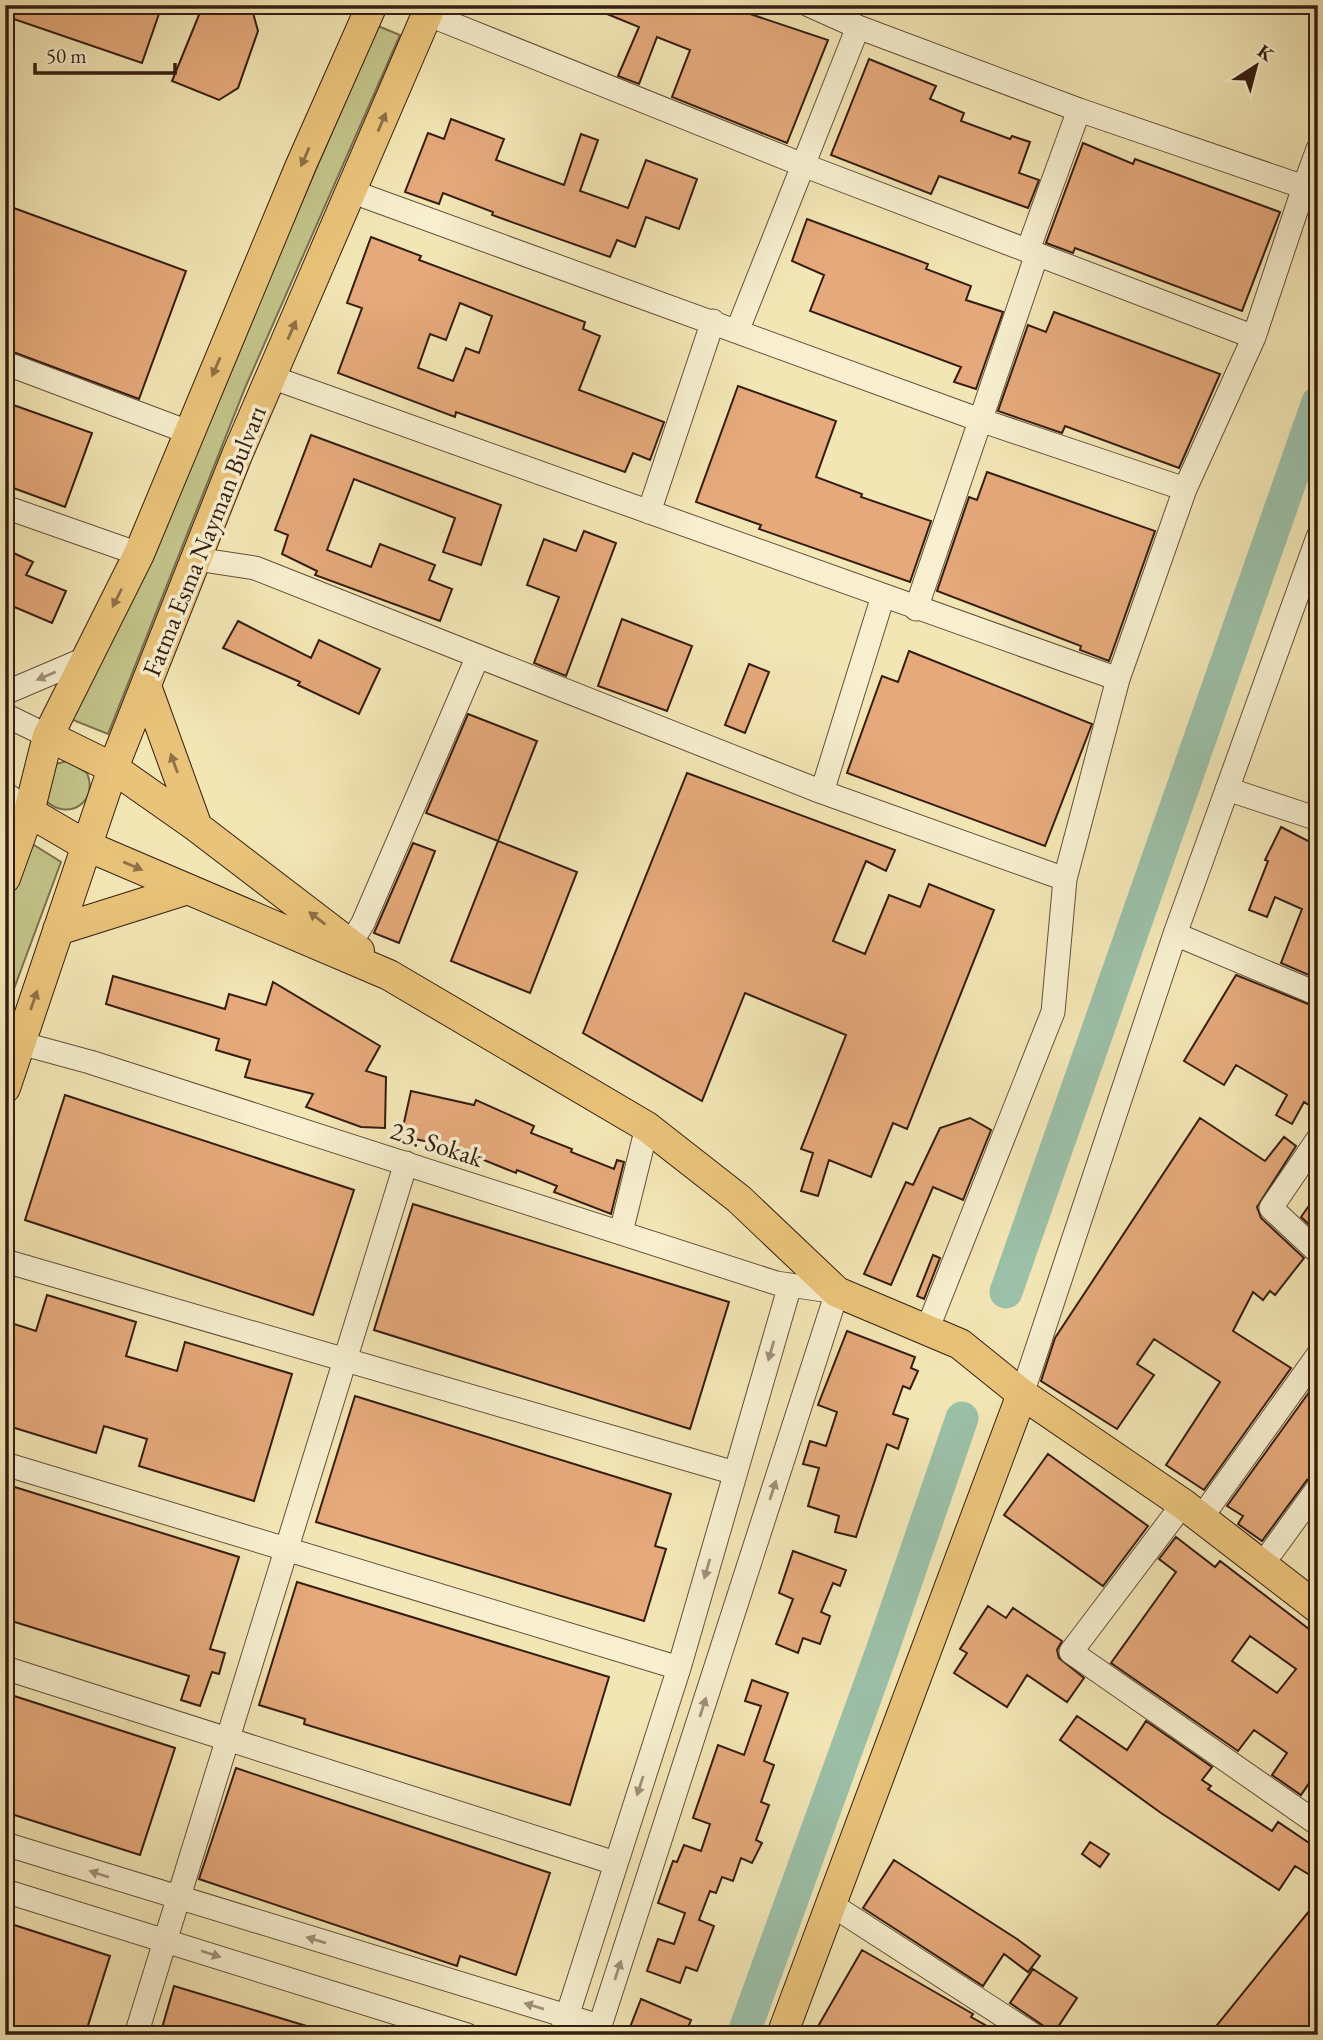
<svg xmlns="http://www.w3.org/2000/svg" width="1323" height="2040" font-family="'EB Garamond',serif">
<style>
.green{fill:#c2c389;stroke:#7c704d;stroke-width:2}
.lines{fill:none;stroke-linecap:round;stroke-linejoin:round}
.river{stroke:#9cc0a9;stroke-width:33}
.building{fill:#e5a97b;stroke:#351d11;stroke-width:2;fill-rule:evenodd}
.minor-casing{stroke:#644f3a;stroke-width:25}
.major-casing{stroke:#351d11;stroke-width:32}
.minor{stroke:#f7efcf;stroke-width:23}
.major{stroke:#eac37a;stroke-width:30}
.oneway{fill:#907046}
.oneway2{fill:#a0907a}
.labels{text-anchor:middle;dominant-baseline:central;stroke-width:7;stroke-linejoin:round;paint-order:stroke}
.street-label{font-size:26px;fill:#351d11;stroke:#f7efcf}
</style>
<rect width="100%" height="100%" fill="#f3e6b5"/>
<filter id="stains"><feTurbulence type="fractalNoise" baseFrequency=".00286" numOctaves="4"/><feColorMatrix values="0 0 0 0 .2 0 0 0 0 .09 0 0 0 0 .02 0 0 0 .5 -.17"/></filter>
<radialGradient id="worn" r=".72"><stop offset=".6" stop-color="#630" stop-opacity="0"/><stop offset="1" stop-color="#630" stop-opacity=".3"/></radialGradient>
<path class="green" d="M378 26 400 35 245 388 108 734 68 718 225 379Z
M67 761 87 773C99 801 69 822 46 801L52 765Z
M26 840 61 862 5 1013V916Z"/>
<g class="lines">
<path class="river" d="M1006 1292 1318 402
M743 2035 882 1651 962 1418"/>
</g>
<path class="building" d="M5 5H162L142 63 5 16Z
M203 5H233L253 13 258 31 238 88 219 100 172 81Z
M585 5H699L720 13 723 5 828 40 787 143 672 97 690 50 657 37 639 84 618 76 639 27Z
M869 59 936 86 930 99 964 113 961 121 1010 139 1012 136 1030 142 1019 173 1039 180 1028 208 939 176 931 194 831 155Z
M451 119 504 139 496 160 564 185 581 134 598 140 580 191 628 208 646 160 697 179 679 229 646 217 635 247 617 240 610 257 492 215 493 212 443 193 439 204 405 192 428 133 444 139Z
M1083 143 1133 164 1135 159 1280 212 1242 311 1075 248 1073 253 1046 243Z
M11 207 186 271 139 399 5 349V224Z
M807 219 928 264 926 269 971 286 966 300 1003 312 976 389 954 382 961 367 810 311 824 275 792 261Z
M371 237 421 256 419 260 585 322 583 329 600 336 579 390 664 422 650 460 633 453 625 472 456 412 455 417 338 373 362 308 347 303ZM460 303 492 316 479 353 466 348 453 381 418 368 430 334 446 340Z
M1054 312 1220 374 1179 468 1065 426 1062 433 998 411 1028 325 1046 332Z
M738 386 836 421 816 477 862 494 861 497 931 521 910 582 759 529 761 525 696 502Z
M5 402 92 433 65 507 5 485Z
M311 435 501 505 481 565 443 552 455 518 354 479 327 550 371 567 380 544 435 565 429 580 452 589 440 621 315 575 317 571 282 554 288 535 275 530Z
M987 472 1155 531 1109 661 1080 650 1081 646 937 591 969 497 977 500Z
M584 531 616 543 566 676 534 663 559 597 527 585 544 539 576 551Z
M5 549 33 562 26 575 66 591 52 623 5 603Z
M622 619 692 646 667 711 598 686Z
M238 621 311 658 319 640 380 669 359 714 298 685 300 682 223 648Z
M909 651 1092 724 1045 846 847 773 882 676 898 682Z
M749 664 769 672 745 733 725 725Z
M468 714 537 741 498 841 426 813Z
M687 773 895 850 886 871 866 861 833 941 865 954 889 895 920 907 929 884 994 910 907 1129 893 1123 871 1177 829 1160 818 1196 801 1191 813 1153 801 1149 846 1035 745 993 702 1101 583 1033Z
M1281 827 1318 846V979L1281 963 1302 909 1275 897 1267 917 1249 910 1268 861 1265 860Z
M498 841 577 872 530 993 451 961Z
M413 843 435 851 399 943 374 933Z
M1236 975 1318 1008V1111L1304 1102 1292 1124 1276 1115 1287 1095 1236 1065 1224 1085 1184 1061Z
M113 976 225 1009 229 994 266 1005 273 982 380 1046 366 1071 386 1077 385 1128 361 1127 306 1107 313 1094 245 1077 250 1060 216 1050 219 1039 106 1004Z
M411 1091 474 1105 476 1100 534 1126 531 1133 572 1149 571 1152 614 1169 617 1160 624 1162 611 1214 554 1192 557 1186 517 1170 516 1173 452 1147 401 1136Z
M65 1095 354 1190 313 1315 25 1220Z
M970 1118 991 1130 963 1200 933 1187 891 1285 864 1274 906 1182 913 1185 940 1128Z
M1200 1118 1265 1161 1284 1137 1296 1146 1257 1207 1261 1218 1304 1258 1275 1295 1270 1291 1263 1300 1253 1292 1233 1331 1291 1368 1204 1490 1166 1465 1220 1382 1154 1339 1137 1364 1154 1375 1117 1429 1041 1381 1055 1338Z
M1318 1193V1233L1301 1217Z
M413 1204 729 1302 690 1429 374 1330Z
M933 1255 940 1258 924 1299 917 1296Z
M47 1295 136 1322 126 1356 177 1371 185 1342 292 1374 254 1501 139 1466 147 1439 104 1426 96 1453 5 1425V1321L36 1331Z
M847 1331 915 1357 911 1368 918 1371 910 1389 903 1386 893 1414 908 1419 898 1449 887 1444 856 1537 835 1532 839 1516 808 1506 819 1468 803 1464 810 1441 826 1446 837 1412 818 1405Z
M1315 1384 1318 1386V1474L1307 1480 1262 1541 1238 1524 1243 1516 1227 1506Z
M355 1396 671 1494 655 1546 666 1549 644 1621 316 1522Z
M1048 1454 1148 1526 1103 1586 1004 1515Z
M5 1484 239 1557 210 1649 225 1653 219 1674 212 1672 200 1706 181 1700 189 1676 5 1619Z
M1176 1537 1215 1567 1220 1561 1318 1636V1770L1301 1795 1272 1775 1287 1753 1254 1730 1238 1751 1111 1663 1176 1572 1159 1559ZM1250 1636 1296 1669 1277 1693 1232 1661Z
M793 1551 846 1570 840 1586 833 1583 821 1612 830 1616 820 1644 803 1638 798 1653 776 1644 793 1599 779 1593Z
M297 1582 609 1677 570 1805 304 1724 305 1719 259 1705Z
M988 1606 1006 1618 1013 1608 1062 1641 1057 1650 1059 1658 1084 1678 1067 1702 1027 1675 1007 1707 954 1673 967 1653 960 1649Z
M752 1680 788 1693 764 1761 774 1765 761 1802 769 1805 756 1840 762 1843 752 1863 741 1858 733 1881 722 1877 716 1893 710 1891 699 1920 714 1926 697 1971 686 1967 680 1983 647 1971 658 1939 674 1944 685 1913 658 1903 673 1861 677 1862 684 1845 701 1851 710 1824 693 1818 718 1745 744 1755 761 1706 745 1701Z
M5 1693 175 1748 140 1855 5 1812Z
M1077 1716 1127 1750 1146 1721 1212 1767 1202 1780 1211 1786 1208 1789 1272 1831 1278 1822 1318 1849V1880L1295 1866 1279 1890 1161 1813 1060 1740Z
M236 1768 550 1873 516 1975 460 1956 457 1966 199 1879Z
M1090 1842 1109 1854 1100 1867 1082 1854Z
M894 1860 1017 1939 1040 1956 1028 1972 1004 1954 983 1986 863 1908Z
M1318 1900V2035H1209Z
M5 1922 110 1956 85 2035H5Z
M862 1950 973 2014 971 2017 1003 2035H813Z
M1033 1969 1077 1998 1054 2033 1010 2003Z
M174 1986 323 2031 322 2035H160Z
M641 1999 691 2020 685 2035H627Z"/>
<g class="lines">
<g class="minor-casing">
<path id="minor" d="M809 5 858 27 1079 110 1304 187 1254 337 1185 489 1118 679 1065 879 1053 1012 927 1330
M427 14 803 165 1254 337
M1304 187 1318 149
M353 192 980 420 1185 489
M1028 250 1079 110
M738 329 858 27
M5 363 188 432
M271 377 1118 679
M5 507 139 554
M649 512 713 321
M196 559 255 568 822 792 1065 879
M916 609 1037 254
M5 693 87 658
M5 715 48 736
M1227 789 1318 819
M822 792 883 596
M5 793 29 812
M1175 934 1318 994
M350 944 363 923 478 656
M20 1043 90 1062 776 1283 837 1292 597 2035
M1318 1139 1271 1208 1318 1252
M621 1232 647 1127
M5 1261 735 1473
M1022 1394 1175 934 1318 537
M5 1464 679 1668
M1183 1504 1071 1652 1318 1824
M1201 1518 1318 1355
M1262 1565 1318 1488
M5 1668 615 1863
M5 1844 599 2026
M5 1891 467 2035
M829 1903 1033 2035
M136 2035 406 1163
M561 2035 679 1668 790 1285"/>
</g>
<g class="major-casing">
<path id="major" d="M146 686 197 827
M48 736 113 768 197 827 359 951
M29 812 87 846 389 975 647 1127 739 1199 837 1292 960 1344 1022 1394 1183 1504 1318 1608
M5 878 29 812 48 736 139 554 301 165 372 5
M58 930 188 889
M5 1088 113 768 237 455 431 5
M782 2035 1022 1394"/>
</g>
<use href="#minor" class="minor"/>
<use href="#major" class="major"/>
</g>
<defs><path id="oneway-solid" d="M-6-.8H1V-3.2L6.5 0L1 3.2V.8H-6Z" transform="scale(1.75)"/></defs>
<g class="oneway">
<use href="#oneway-solid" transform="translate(382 122) rotate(-67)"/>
<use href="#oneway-solid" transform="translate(305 157) rotate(114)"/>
<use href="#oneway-solid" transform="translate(292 330) rotate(-66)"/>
<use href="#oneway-solid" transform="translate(216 367) rotate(113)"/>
<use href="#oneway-solid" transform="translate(117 598) rotate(117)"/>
<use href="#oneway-solid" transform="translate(174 763) rotate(-110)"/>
<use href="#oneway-solid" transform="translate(133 866) rotate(23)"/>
<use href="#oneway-solid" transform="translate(317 918) rotate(-143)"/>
<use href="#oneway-solid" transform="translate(34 1000) rotate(-71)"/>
</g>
<g class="oneway2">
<use href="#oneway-solid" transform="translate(46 676) rotate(157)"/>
<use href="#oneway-solid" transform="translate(771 1351) rotate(106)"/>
<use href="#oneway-solid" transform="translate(773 1490) rotate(-72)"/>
<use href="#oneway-solid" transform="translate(707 1569) rotate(106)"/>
<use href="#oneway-solid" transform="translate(703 1707) rotate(-72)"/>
<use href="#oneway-solid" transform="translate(640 1786) rotate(108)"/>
<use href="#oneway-solid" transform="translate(99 1874) rotate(-162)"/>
<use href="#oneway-solid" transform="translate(316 1940) rotate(-163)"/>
<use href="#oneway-solid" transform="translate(211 1954) rotate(18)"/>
<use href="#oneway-solid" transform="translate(618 1970) rotate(-72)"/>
<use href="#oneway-solid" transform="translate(534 2006) rotate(-163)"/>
</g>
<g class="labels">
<g class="street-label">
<text transform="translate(204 541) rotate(-68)">Fatma Esma Nayman Bulvarı</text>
<text transform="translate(437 1144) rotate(18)">23. Sokak</text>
</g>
</g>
<rect width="1323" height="2040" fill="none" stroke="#f3e6b5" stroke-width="28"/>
<rect x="7" y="7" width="1309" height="2026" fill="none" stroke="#351d11" stroke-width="3.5"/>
<rect x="14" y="14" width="1295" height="2012" fill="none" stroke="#351d11" stroke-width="2"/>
<g transform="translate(1256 66) rotate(36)" stroke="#f7efcf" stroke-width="5" paint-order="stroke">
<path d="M0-5L12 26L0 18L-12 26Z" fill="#351d11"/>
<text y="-10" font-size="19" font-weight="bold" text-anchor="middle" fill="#351d11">K</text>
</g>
<path d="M35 63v10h140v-10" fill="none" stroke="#351d11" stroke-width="3.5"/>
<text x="46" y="63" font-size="21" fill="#351d11" stroke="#f7efcf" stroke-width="5" paint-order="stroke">50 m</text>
<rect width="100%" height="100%" filter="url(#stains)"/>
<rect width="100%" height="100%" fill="url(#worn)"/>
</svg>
